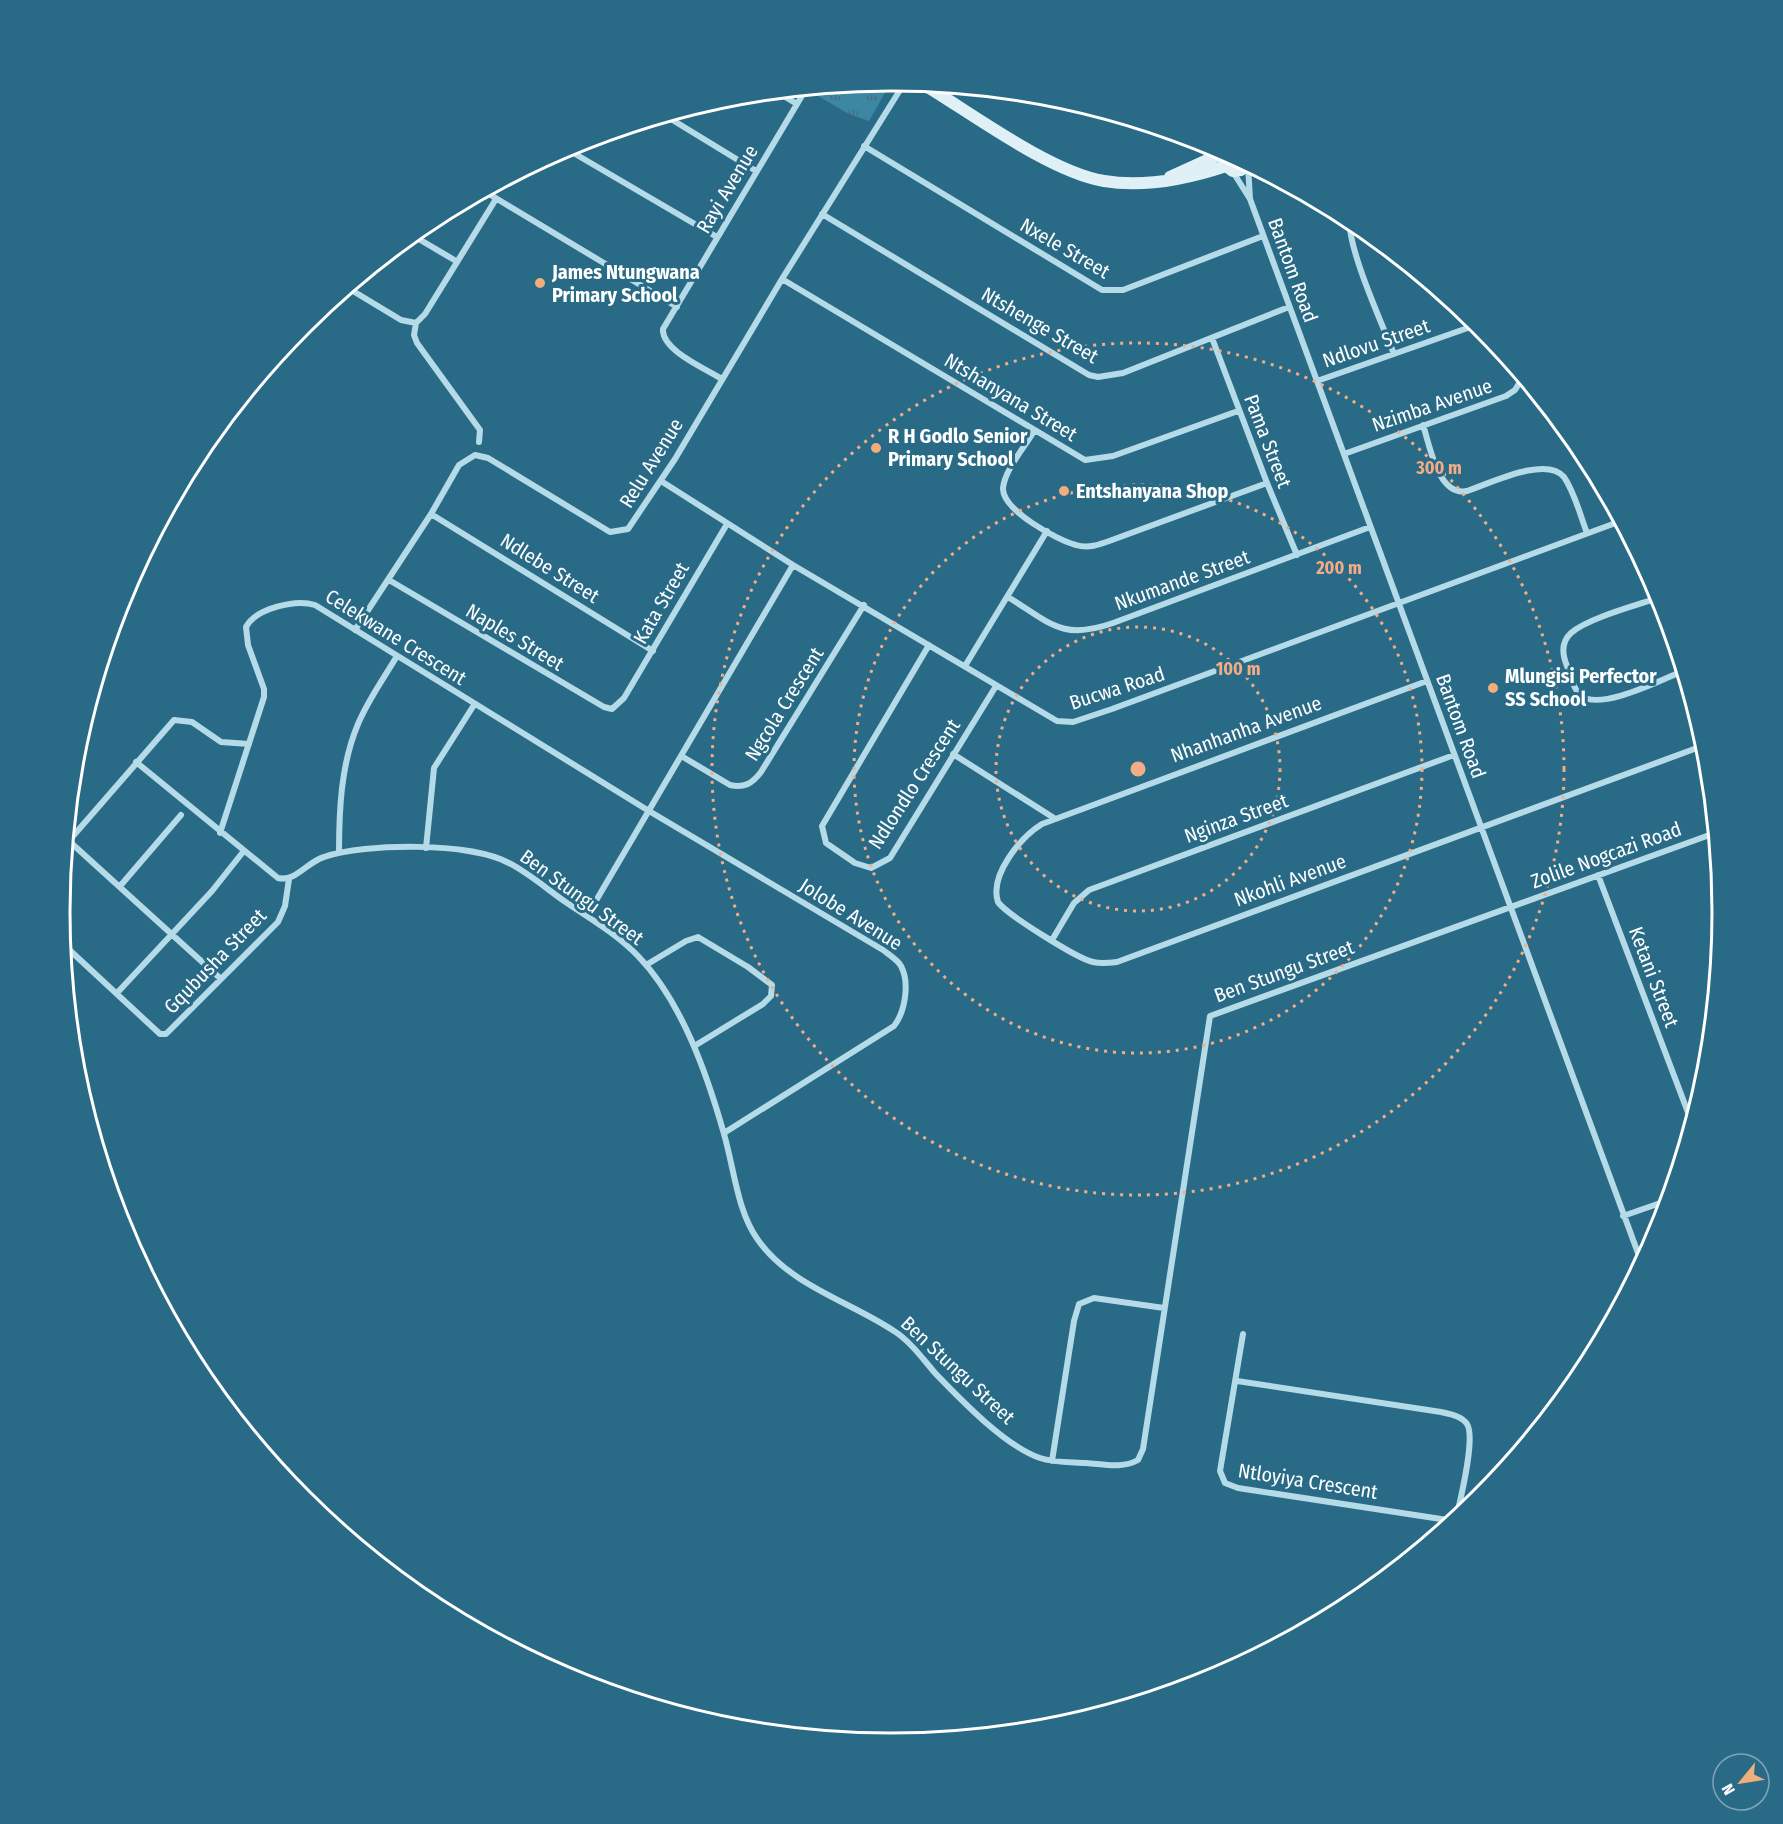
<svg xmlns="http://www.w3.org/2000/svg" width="1783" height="1824" font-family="'Fira Sans Condensed',sans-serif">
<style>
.grass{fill:url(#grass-tufts)}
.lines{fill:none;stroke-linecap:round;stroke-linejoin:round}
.street{stroke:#b5dae8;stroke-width:6}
.secondary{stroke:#dff0f7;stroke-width:12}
.ring{fill:none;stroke:#f4ac86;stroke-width:3;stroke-dasharray:3 6}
.poi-dot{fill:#efae7c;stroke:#296b86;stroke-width:2}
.labels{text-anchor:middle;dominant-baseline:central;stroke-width:6;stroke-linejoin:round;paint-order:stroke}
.street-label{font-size:20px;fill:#fff;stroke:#296b86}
.poi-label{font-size:20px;font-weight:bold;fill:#fff;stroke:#296b86;text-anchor:start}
.rim{fill:none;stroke:#fff;stroke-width:3}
.centre{fill:#f4ac86;stroke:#296b86;stroke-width:3}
.ring-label{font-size:18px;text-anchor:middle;font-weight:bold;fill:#f4ac86;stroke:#296b86;stroke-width:6;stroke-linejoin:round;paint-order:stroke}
</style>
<defs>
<pattern id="grass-tufts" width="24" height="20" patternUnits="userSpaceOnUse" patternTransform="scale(1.5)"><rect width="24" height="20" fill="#3e87a2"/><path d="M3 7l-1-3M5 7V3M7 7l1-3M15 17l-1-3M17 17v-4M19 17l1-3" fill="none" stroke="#446f80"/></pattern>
</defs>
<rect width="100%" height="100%" fill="#296b86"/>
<path class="grass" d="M885 81 887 89 869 121 849 114 813 93 815 88Z"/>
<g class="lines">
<path class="street" d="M777 92 797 104
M666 116 756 171
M864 146 1102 290H1123L1263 236
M565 148 717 237
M1248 165 1250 199 1642 1264
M1233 172 1250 199
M484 191 677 307
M822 214 1089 375 1098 377 1123 373 1289 307
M1350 219C1346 245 1383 326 1394 354
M412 235 456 261
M782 279 1085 460 1113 456 1238 411
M348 288 401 320 416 323 425 314 496 199
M1462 310 1469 328
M416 323 414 335 417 343 480 430 479 442
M1212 338 1267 483 1297 555
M722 379C706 369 661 350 663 329L806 89
M1317 381 1479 324
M1423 425C1430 446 1438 497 1467 491 1489 484 1546 455 1564 477 1575 493 1580 515 1587 533
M1034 431C1025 447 1005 469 1003 488 1002 510 1057 540 1076 545 1089 549 1101 544 1112 540L1267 483
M1344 454 1506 396 1515 390 1523 377
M661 481 793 565 1057 721 1073 722 1112 709 1621 521
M431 514 653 651
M389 580 604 707 612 709 624 698 727 524
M1008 597C1050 623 1062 641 1113 623L1370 527
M1661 597C1638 605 1588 618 1571 633 1561 642 1562 654 1567 666 1570 675 1573 688 1580 695 1599 712 1661 680 1683 671
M355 630 431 514 459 465 475 455 488 458 610 532 628 529 675 459 782 279 905 82
M929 645 822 826 826 843 855 863 871 868 890 858 996 686
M965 666 1047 531
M1427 681 1042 824C1021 837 989 875 998 902 1006 914 1078 959 1093 962 1101 964 1109 963 1117 962L1705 745
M953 754 1054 818
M683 757 730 785C744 788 752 784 761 772L864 605
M136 762 278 878C296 882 307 862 324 857 365 843 471 842 509 863 530 874 548 890 567 903 591 919 618 935 638 956 682 1002 707 1074 724 1134 734 1168 737 1211 758 1240 791 1286 849 1301 894 1331 910 1341 923 1359 935 1373 960 1399 1005 1446 1040 1458 1054 1463 1071 1462 1086 1463 1103 1464 1122 1469 1138 1460L1143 1449 1210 1016 1715 833
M220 833 264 697V689L248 645 246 627C256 608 296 599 315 605L649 811 883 950C888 954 898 960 901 966 910 983 905 1012 894 1026L724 1133
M69 841 221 979
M67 843 174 720 192 722 221 742 249 744
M426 848 434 768 474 705
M339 852C339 810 341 764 358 724 368 700 384 678 397 656
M1598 875 1692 1123
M121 885 181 815
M587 916 793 565
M1052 940 1074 903 1089 890 1454 755
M63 944 160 1034H166L278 922 285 906 289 879
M646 965 686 941 698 937 748 967 772 985 771 996 763 1004 696 1045
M117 993 212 891 243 852
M1623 1216 1669 1200
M1243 1334 1220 1471 1225 1483 1238 1488 1454 1521
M1237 1381 1441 1412C1450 1414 1462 1416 1467 1424 1476 1438 1460 1501 1456 1519
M1052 1461 1074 1321 1079 1304 1094 1298 1164 1308"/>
<path class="secondary" d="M923 84C971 113 1050 172 1104 181 1145 188 1187 179 1226 166
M1224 158 1226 166 1233 171 1241 170 1248 164
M1170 177 1225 152"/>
</g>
<g class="ring">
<circle cx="1138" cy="769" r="142"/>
<circle cx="1138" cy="769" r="284"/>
<circle cx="1138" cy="769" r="426"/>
</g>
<g class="poi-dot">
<circle cx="540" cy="283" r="6"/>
<circle cx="876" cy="448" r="6"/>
<circle cx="1064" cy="491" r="6"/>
<circle cx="1493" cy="688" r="6"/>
</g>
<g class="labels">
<g class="street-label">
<text transform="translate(727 189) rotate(-59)">Rayi Avenue</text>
<text transform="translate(1065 248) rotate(30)">Nxele Street</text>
<text transform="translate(1293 270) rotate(70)">Bantom Road</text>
<text transform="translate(1040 325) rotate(30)">Ntshenge Street</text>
<text transform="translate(1376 343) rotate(-19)">Ndlovu Street</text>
<text transform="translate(1011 397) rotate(31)">Ntshanyana Street</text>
<text transform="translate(1432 405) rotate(-19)">Nzimba Avenue</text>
<text transform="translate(1268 441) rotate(69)">Pama Street</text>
<text transform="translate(651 463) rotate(-58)">Relu Avenue</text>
<text transform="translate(550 568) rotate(32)">Ndlebe Street</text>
<text transform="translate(1182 580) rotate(-20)">Nkumande Street</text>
<text transform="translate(661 603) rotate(-60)">Kata Street</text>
<text transform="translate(396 637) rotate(32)">Celekwane Crescent</text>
<text transform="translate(515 637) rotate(31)">Naples Street</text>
<text transform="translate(1117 688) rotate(-18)">Bucwa Road</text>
<text transform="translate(784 704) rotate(-58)">Ngcola Crescent</text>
<text transform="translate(1461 726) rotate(70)">Bantom Road</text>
<text transform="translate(1246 729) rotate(-20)">Nhanhanha Avenue</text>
<text transform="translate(914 784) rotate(-57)">Ndlondlo Crescent</text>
<text transform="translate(1236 818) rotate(-20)">Nginza Street</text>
<text transform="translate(1606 855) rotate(-20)">Zolile Nogcazi Road</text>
<text transform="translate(1290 880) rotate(-20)">Nkohli Avenue</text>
<text transform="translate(582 897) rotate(36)">Ben Stungu Street</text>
<text transform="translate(851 914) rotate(32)">Jolobe Avenue</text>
<text transform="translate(215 961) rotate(-46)">Gqubusha Street</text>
<text transform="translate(1284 971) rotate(-20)">Ben Stungu Street</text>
<text transform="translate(1654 977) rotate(69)">Ketani Street</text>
<text transform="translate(958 1370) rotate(43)">Ben Stungu Street</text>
<text transform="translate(1308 1481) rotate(9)">Ntloyiya Crescent</text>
</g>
<g class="poi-label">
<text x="552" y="272">James Ntungwana<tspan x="552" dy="23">Primary School</tspan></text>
<text x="888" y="436">R H Godlo Senior<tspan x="888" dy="23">Primary School</tspan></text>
<text x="1076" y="491">Entshanyana Shop</text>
<text x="1505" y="676">Mlungisi Perfector<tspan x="1505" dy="23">SS School</tspan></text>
</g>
</g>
<path d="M0 0H1783V1824H0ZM70 912a821 821 0 1 1 1642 0a821 821 0 1 1-1642 0Z" fill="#296b86" fill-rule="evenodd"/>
<path class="rim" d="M70 912a821 821 0 1 1 1642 0a821 821 0 1 1-1642 0Z"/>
<circle cx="1138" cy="769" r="9" class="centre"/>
<g class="ring-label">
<text x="1439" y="474">300 m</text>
<text x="1339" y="574">200 m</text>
<text x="1238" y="675">100 m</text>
</g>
<g transform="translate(1741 1782) rotate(240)"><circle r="28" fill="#296b86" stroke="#7fa6b6" stroke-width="1.5"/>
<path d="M0-4.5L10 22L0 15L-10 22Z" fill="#efae7c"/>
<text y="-9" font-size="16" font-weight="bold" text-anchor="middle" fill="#ffffff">N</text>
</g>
</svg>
